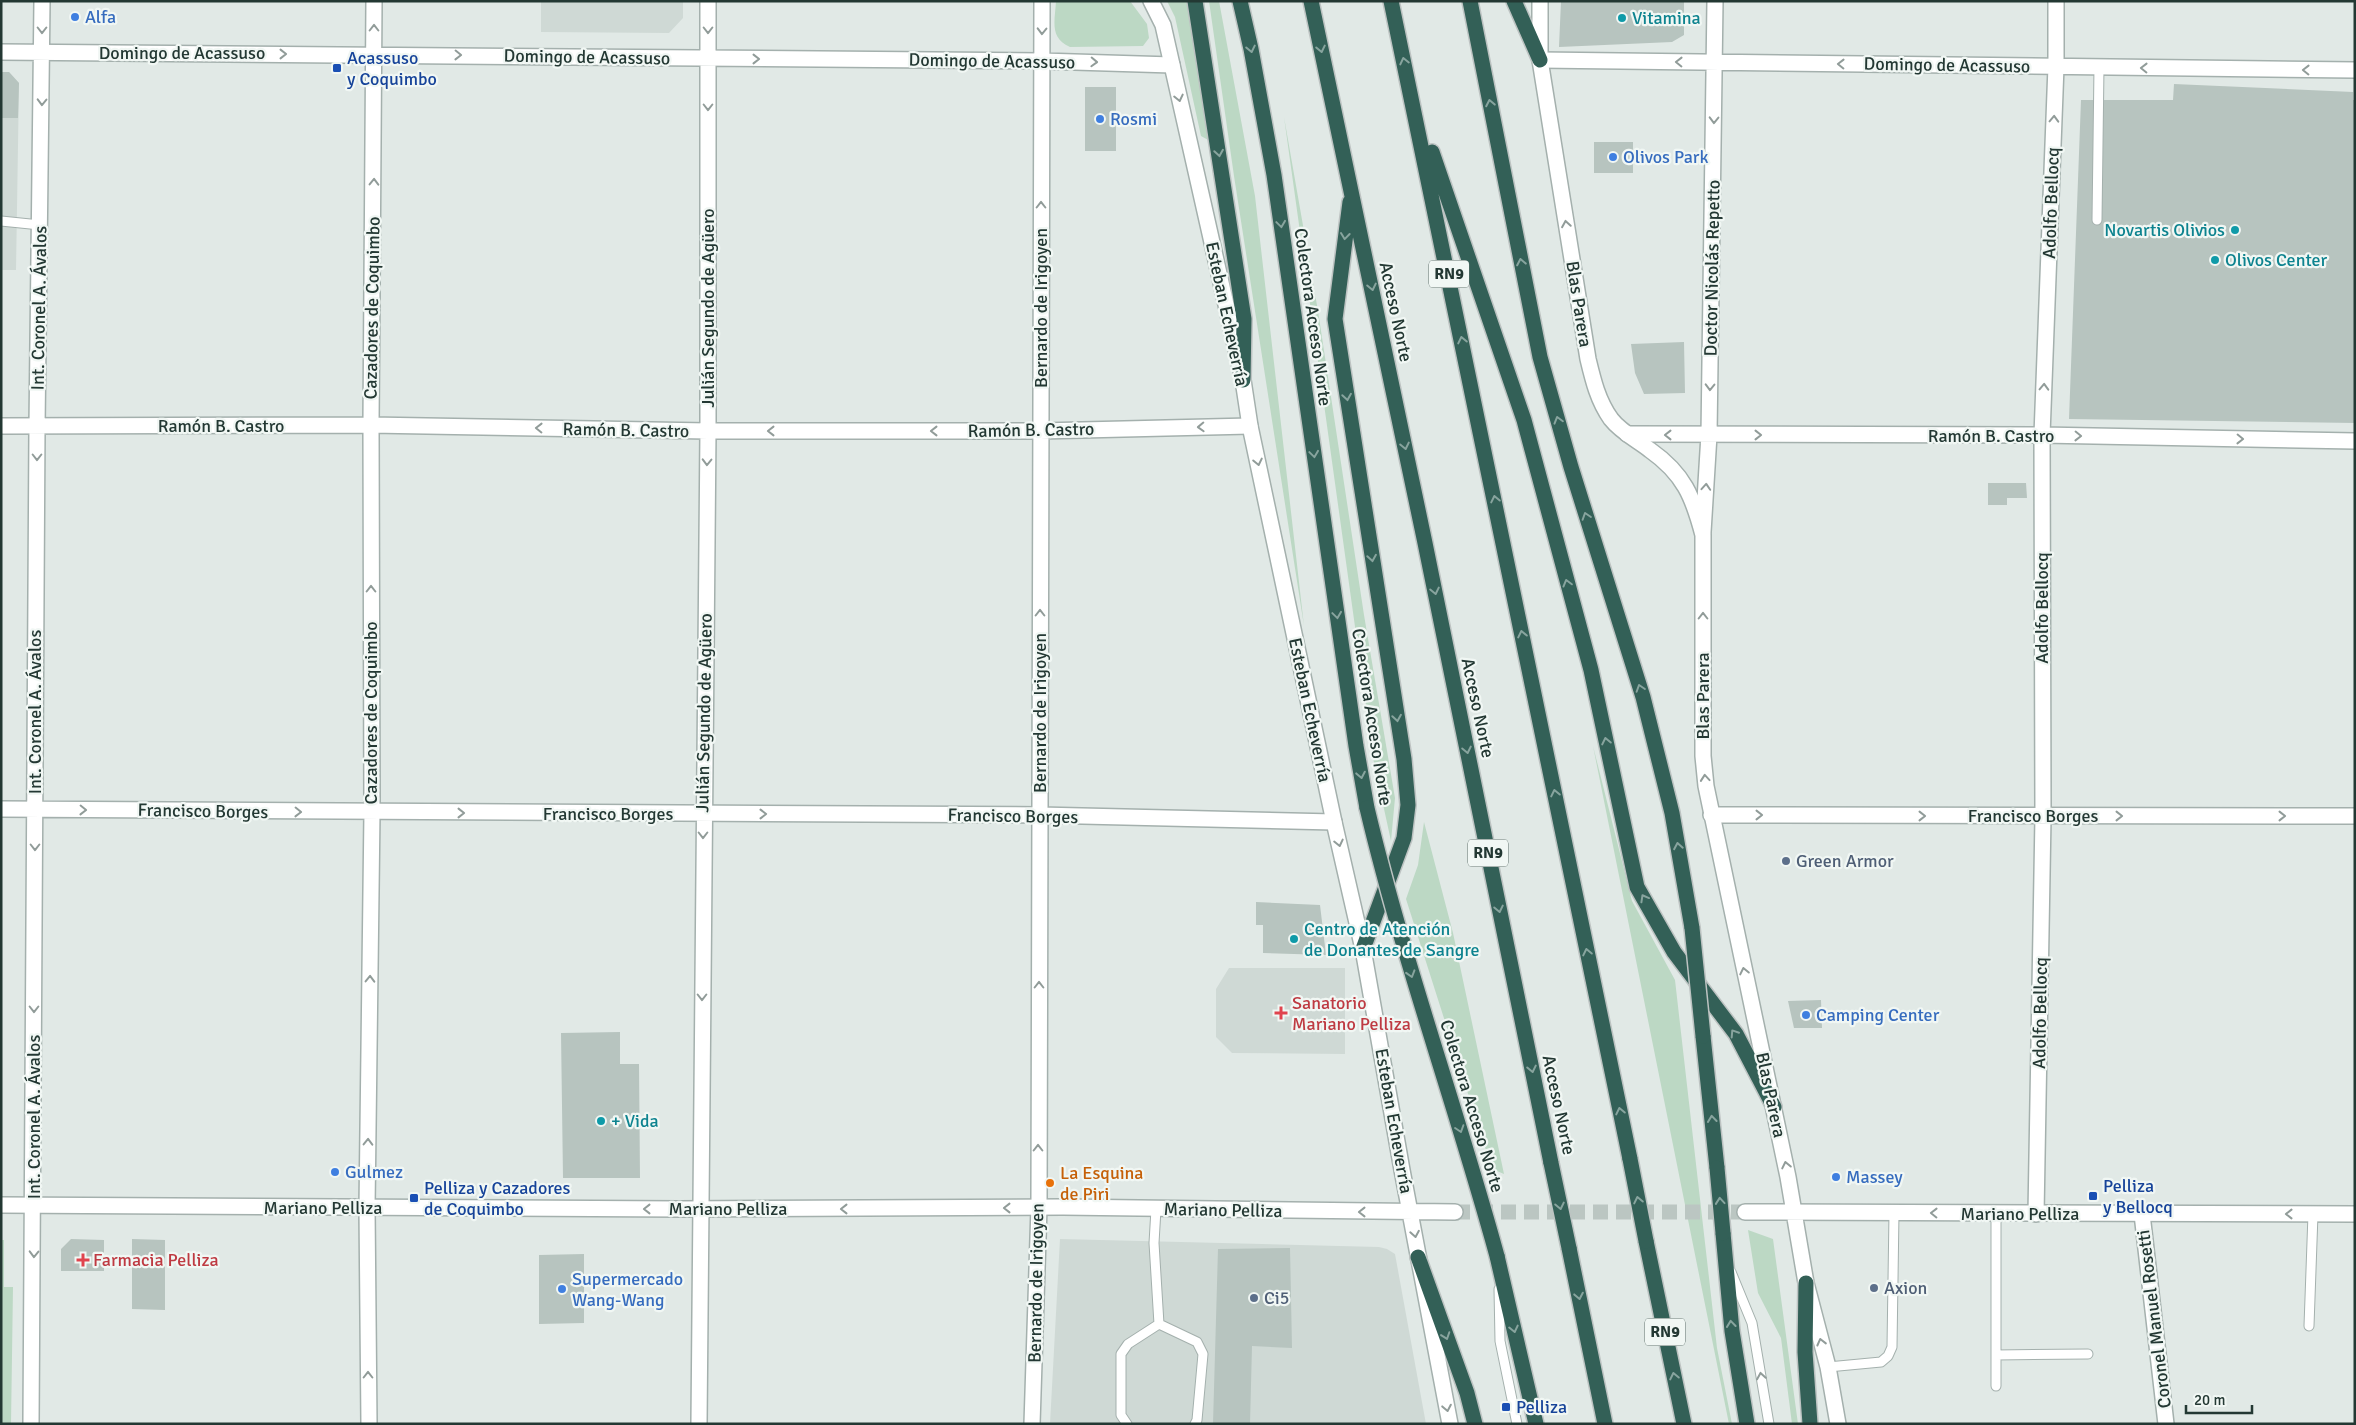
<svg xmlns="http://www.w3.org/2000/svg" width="2356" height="1425" font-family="Signika,sans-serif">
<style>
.built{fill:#cfd9d5}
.green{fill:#bcd8c4}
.building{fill:#b7c4bf}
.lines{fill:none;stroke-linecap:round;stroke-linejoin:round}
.tertiary-tunnel{stroke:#bbc6c2;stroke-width:15;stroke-dasharray:15 8;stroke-linecap:butt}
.service-casing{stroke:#a4b0ad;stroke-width:11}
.minor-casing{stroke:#a4b0ad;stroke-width:18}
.tertiary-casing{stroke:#a4b0ad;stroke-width:18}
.motorway-casing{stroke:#bdc3c2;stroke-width:18}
.service{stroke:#fff;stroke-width:9}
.minor{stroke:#fff;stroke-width:15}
.tertiary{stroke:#fff;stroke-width:15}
.motorway{stroke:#336057;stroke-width:15}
.motorway-bridge-casing{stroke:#bdc3c2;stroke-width:18;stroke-linecap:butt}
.motorway-bridge{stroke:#336057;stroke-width:15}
.oneway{stroke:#919c99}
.oneway2{stroke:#88a49e}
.shop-dot{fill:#3f7fe0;stroke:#f1f7f4;stroke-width:2}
.culture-dot{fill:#0f9aa8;stroke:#f1f7f4;stroke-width:2}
.transit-dot{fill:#1a4fb4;stroke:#f1f7f4;stroke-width:2}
.service-dot{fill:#5c6f8a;stroke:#f1f7f4;stroke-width:2}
.health-dot{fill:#e0444e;stroke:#f1f7f4;stroke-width:2}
.food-dot{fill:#e8710a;stroke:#f1f7f4;stroke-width:2}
.labels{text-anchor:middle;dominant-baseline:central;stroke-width:4.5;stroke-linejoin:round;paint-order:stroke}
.shield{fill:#f1f7f4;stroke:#61716d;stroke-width:1}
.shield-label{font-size:16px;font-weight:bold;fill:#233833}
.shop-label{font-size:18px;fill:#366cbe;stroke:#f1f7f4;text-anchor:start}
.culture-label{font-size:18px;fill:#0d838f;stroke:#f1f7f4;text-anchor:start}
.street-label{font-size:18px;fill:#233833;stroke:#f1f7f4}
.transit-label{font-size:18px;fill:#164399;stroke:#f1f7f4;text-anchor:start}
.service-label{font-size:18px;fill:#4e5e75;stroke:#f1f7f4;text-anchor:start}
.health-label{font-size:18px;fill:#be3a42;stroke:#f1f7f4;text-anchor:start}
.food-label{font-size:18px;fill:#c56008;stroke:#f1f7f4;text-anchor:start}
</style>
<rect width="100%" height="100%" fill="#e1e9e6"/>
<path class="built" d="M541 1H683V18L669 33 541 32Z
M1 72H9L19 83 16 270H1Z
M1229 968H1345V1054L1232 1053 1216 1037V989Z
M1060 1239 1379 1247 1387 1249 1395 1254 1426 1424H1050Z"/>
<path class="green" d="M1056 1H1130L1147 24 1149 38 1143 46 1070 47C1049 38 1055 21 1056 1Z
M1167 1H1187L1210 141 1201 136 1175 17Z
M1209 1H1219L1255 196 1304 626 1234 176Z
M1284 117 1318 311 1364 615 1395 798 1391 841 1374 763Z
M1593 746 1632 901 1675 980 1717 1348 1732 1424H1729Z
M1424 822 1453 933 1504 1174 1492 1169 1406 899 1418 865Z
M1748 1230 1773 1239 1798 1424H1792L1781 1338 1758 1293Z
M1 1240H4V1287H13L11 1424H1Z"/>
<path class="building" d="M1561 1H1684V35L1672 42 1559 47Z
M1 72H9L19 83 18 118H1Z
M2174 84 2353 92V100H2355V423L2069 419 2081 100H2173Z
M1085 87H1116V151H1085Z
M1594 142H1633V173H1594Z
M1684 342 1685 393 1644 394 1635 373 1631 344Z
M1988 483H2026L2027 498H2007V505H1988Z
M1256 902 1320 905 1326 955 1263 953V925H1256Z
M1821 1000 1822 1028H1794L1788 1001Z
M620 1032V1064H639L640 1178H563L561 1033Z
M71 1239 104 1240V1271H61V1249Z
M132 1239 165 1240V1310L132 1309Z
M1290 1248 1292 1348 1252 1346 1250 1424H1213L1218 1249Z
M584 1254V1323L539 1324V1255Z"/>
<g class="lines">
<path class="tertiary-tunnel" d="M1455 1212H1745"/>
<g class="service-casing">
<path id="service" d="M2097 220 2099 67
M1 221 40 225
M1156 1209 1154 1243 1159 1324
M1996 1214V1386
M1731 1272 1752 1323 1769 1424
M1499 1289 1500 1341 1517 1424
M1159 1324 1197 1342 1203 1354 1197 1420 1195 1424
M2309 1326 2313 1214
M1996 1355 2088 1354
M1828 1367 1881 1362 1888 1356 1892 1347 1894 1213
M1127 1424 1121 1415V1354L1128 1344 1159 1324"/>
</g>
<g class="minor-casing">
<path id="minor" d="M1 52 1042 61 1172 65
M1540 60 2355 70
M1 426 371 425 708 431H1040L1250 426
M1627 434 2042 435 2355 441
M1703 532 1709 435 1715 1
M1 809 1040 815 1334 822
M1711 815 2355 816
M2036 1214 2043 817 2042 435 2056 66V1
M2142 1214 2166 1424
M31 1424 37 427 42 1
M369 1424 367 1208 372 812 371 425 374 1
M699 1424 708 431V1
M1032 1424 1039 1207 1042 1"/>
</g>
<g class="tertiary-casing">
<path id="tertiary" d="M1151 1 1163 25 1243 380 1250 426 1334 822 1363 949 1402 1170 1450 1424
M1540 1V60L1588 359C1593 380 1598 401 1611 419 1621 432 1637 440 1650 450 1684 474 1693 497 1703 535V756L1706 786 1788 1177 1806 1283 1828 1367 1838 1424
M1 1205 679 1209 1063 1207 1455 1212
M1745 1212 2355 1214"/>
</g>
<g class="motorway-casing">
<path id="motorway" d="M1195 1 1244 319 1243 380
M1240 1 1251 49 1274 175 1356 746 1367 808
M1311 1 1425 543 1551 1163
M1391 1 1630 1159
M1470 1 1540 357 1571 467 1643 697 1672 813 1692 928
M1514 1 1540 60
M1432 152 1524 420 1591 670 1637 887 1674 952 1736 1034 1774 1107
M1350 202 1335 319 1404 759 1408 805 1404 838 1363 949
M1703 1036 1717 1168
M1723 1233 1732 1331 1747 1424
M1646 1241 1684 1424
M1569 1248 1605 1424
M1497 1256 1536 1424
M1418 1257 1467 1393 1475 1424
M1806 1283 1805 1352 1810 1424"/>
</g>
<use href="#service" class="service"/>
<use href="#minor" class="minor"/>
<use href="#tertiary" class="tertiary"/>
<use href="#motorway" class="motorway"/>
<g class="motorway-bridge-casing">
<path id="motorway-bridge" d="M1367 808C1403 960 1456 1106 1497 1256
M1692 928 1703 1036
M1630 1159 1646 1241
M1551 1163 1569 1248
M1717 1168 1723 1233"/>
</g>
<use href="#motorway-bridge" class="motorway-bridge"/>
</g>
<defs><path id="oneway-chevron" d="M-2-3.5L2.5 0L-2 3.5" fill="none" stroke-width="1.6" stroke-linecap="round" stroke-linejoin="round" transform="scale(1.25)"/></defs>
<g class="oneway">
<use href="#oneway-chevron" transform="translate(374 28) rotate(-90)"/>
<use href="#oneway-chevron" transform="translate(42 30) rotate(90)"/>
<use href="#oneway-chevron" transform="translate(708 30) rotate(90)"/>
<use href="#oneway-chevron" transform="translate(1042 31) rotate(91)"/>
<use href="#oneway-chevron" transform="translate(283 54)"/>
<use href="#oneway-chevron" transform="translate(458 55) rotate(1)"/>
<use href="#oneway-chevron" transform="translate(756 59)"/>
<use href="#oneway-chevron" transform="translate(1094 62) rotate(2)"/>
<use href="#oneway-chevron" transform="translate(1679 62) rotate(-179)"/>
<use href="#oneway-chevron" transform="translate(1841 64) rotate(-179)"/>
<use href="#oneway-chevron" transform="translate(2144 68) rotate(-179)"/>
<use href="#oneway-chevron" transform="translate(2306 70) rotate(-179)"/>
<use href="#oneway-chevron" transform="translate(1179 98) rotate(77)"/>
<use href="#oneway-chevron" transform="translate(42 102) rotate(91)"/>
<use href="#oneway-chevron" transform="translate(708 107) rotate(90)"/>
<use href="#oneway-chevron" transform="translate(2054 119) rotate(-88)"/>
<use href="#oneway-chevron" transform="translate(1714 120) rotate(91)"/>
<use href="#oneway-chevron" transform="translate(374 182) rotate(-89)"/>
<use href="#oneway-chevron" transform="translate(1041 205) rotate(-90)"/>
<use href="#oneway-chevron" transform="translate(1566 224) rotate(-99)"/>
<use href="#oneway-chevron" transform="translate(1710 387) rotate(91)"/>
<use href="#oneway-chevron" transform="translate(2044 387) rotate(-88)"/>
<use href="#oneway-chevron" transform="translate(1201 427) rotate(178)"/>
<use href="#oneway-chevron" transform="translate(539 428) rotate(-179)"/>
<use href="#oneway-chevron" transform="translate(771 431) rotate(-180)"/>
<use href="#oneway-chevron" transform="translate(934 431) rotate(-180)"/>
<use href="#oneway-chevron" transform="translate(1668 435) rotate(-180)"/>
<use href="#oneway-chevron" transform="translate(1758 435)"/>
<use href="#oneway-chevron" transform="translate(2078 436) rotate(1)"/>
<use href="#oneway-chevron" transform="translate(2240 439) rotate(1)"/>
<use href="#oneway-chevron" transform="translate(37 457) rotate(90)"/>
<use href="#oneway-chevron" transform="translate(707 462) rotate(91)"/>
<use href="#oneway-chevron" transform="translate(1258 462) rotate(78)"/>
<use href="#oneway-chevron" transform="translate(1706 487) rotate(-86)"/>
<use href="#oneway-chevron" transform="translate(371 589) rotate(-90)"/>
<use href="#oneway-chevron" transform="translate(1040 613) rotate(-90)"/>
<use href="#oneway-chevron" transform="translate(1703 616) rotate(-90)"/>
<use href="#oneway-chevron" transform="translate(1705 778) rotate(-95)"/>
<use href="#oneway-chevron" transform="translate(83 810) rotate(1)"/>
<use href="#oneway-chevron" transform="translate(298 812) rotate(1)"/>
<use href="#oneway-chevron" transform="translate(461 813)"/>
<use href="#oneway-chevron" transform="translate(763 814)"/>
<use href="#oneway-chevron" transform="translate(1759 815)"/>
<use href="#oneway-chevron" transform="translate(1922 816)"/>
<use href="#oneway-chevron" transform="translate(2119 816)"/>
<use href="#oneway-chevron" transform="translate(2282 816)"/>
<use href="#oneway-chevron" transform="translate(703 835) rotate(90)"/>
<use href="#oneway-chevron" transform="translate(1339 843) rotate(77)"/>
<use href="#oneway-chevron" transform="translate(35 847) rotate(90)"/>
<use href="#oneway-chevron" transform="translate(1744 971) rotate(-102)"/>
<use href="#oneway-chevron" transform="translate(370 979) rotate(-89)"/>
<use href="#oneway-chevron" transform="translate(1039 985) rotate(-90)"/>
<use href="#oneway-chevron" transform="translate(702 997) rotate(90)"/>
<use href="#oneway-chevron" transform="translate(34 1009) rotate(90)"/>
<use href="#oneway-chevron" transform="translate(368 1142) rotate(-89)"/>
<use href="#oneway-chevron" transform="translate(1038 1148) rotate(-90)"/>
<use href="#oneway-chevron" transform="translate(1786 1165) rotate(-102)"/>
<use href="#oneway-chevron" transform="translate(1007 1208) rotate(180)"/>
<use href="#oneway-chevron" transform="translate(647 1209) rotate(-180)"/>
<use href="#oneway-chevron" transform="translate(844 1209) rotate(180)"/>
<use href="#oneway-chevron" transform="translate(1362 1212) rotate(-180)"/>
<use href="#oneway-chevron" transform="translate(1934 1213) rotate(-179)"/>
<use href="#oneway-chevron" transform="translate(2289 1214) rotate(-180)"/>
<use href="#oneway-chevron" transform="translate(1415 1234) rotate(80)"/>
<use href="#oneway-chevron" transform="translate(34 1254) rotate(91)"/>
<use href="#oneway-chevron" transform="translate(1821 1342) rotate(-104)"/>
<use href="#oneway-chevron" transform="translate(368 1375) rotate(-90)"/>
<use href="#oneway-chevron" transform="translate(1761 1376) rotate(-99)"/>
<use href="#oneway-chevron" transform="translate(1447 1408) rotate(79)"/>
</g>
<g class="oneway2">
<use href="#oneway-chevron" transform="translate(1251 49) rotate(78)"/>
<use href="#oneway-chevron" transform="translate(1321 49) rotate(78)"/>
<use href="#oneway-chevron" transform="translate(1404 61) rotate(-103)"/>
<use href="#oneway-chevron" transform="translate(1490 103) rotate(-101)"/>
<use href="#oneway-chevron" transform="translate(1219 153) rotate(81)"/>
<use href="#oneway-chevron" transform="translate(1281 224) rotate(82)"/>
<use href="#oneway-chevron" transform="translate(1345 236) rotate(97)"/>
<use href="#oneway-chevron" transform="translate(1521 262) rotate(-101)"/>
<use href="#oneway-chevron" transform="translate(1372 287) rotate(78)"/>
<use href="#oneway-chevron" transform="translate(1462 340) rotate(-102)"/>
<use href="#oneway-chevron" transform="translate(1347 397) rotate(81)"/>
<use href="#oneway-chevron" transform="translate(1558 420) rotate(-106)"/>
<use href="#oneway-chevron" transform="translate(1405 446) rotate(78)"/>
<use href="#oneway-chevron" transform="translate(1314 454) rotate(82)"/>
<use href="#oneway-chevron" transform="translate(1495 499) rotate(-102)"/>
<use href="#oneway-chevron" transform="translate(1586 516) rotate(-108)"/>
<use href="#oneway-chevron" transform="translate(1372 558) rotate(81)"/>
<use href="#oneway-chevron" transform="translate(1567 583) rotate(-105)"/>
<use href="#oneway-chevron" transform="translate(1435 591) rotate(78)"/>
<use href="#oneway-chevron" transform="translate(1337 615) rotate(82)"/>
<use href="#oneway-chevron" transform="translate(1522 634) rotate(-102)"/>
<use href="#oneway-chevron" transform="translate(1640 688) rotate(-108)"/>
<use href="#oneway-chevron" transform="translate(1397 718) rotate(81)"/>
<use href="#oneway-chevron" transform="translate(1606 741) rotate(-102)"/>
<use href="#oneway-chevron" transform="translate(1467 750) rotate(78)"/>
<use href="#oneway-chevron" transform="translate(1361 775) rotate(79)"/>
<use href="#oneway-chevron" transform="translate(1555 793) rotate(-102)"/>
<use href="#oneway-chevron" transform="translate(1678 846) rotate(-100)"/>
<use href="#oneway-chevron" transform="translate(1644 898) rotate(-119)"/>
<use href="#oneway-chevron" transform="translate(1499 909) rotate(78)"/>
<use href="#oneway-chevron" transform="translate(1587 952) rotate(-102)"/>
<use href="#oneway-chevron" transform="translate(1411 974) rotate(73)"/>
<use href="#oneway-chevron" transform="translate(1734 1033) rotate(-123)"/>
<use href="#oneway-chevron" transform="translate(1532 1069) rotate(78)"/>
<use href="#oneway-chevron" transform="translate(1620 1111) rotate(-102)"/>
<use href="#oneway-chevron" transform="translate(1712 1119) rotate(-96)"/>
<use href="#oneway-chevron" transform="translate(1460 1129) rotate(72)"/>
<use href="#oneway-chevron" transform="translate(1638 1200) rotate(-102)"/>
<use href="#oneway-chevron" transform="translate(1720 1201) rotate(-95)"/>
<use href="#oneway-chevron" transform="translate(1560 1206) rotate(78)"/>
<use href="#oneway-chevron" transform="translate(1579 1296) rotate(79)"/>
<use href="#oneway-chevron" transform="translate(1731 1324) rotate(-96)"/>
<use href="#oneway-chevron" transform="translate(1514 1329) rotate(77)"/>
<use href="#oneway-chevron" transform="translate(1446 1336) rotate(71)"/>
<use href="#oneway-chevron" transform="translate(1674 1376) rotate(-102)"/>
</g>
<g class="shop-dot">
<circle cx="75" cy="17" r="5"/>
<circle cx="1100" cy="119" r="5"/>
<circle cx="1613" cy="157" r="5"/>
<circle cx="1806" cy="1015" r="5"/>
<circle cx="335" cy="1172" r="5"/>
<circle cx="1836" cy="1177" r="5"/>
<circle cx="562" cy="1289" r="5"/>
</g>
<g class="culture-dot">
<circle cx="1622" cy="18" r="5"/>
<circle cx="2235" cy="230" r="5"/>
<circle cx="2215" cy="260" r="5"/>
<circle cx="1294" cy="939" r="5"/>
<circle cx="601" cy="1121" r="5"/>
</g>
<g class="transit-dot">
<rect x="332" y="63" width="10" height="10" rx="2.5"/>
<rect x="2088" y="1191" width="10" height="10" rx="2.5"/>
<rect x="409" y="1193" width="10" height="10" rx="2.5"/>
<rect x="1501" y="1402" width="10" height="10" rx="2.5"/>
</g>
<g class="service-dot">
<circle cx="1786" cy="861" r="5"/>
<circle cx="1874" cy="1288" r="5"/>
<circle cx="1254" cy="1298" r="5"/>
</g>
<g class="health-dot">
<path d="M1278.5 1005.5h5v5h5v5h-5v5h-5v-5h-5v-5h5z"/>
<path d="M80.5 1252.5h5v5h5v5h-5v5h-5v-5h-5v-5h5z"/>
</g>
<circle class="food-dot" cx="1050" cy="1183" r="5"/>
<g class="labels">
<g class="shield">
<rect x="1429" y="260.5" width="40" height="27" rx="4"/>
<rect x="1468" y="839.5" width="40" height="27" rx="4"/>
<rect x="1645" y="1318.5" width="40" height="27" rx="4"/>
</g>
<g class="shield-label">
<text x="1449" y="274">RN9</text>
<text x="1488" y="853">RN9</text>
<text x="1665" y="1332">RN9</text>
</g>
<g class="shop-label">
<text x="85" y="17">Alfa</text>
<text x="1110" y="119">Rosmi</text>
<text x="1623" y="157">Olivos Park</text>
<text x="1816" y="1015">Camping Center</text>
<text x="345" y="1172">Gulmez</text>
<text x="1846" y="1177">Massey</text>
<text x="572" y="1279">Supermercado<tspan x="572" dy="21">Wang-Wang</tspan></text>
</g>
<g class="culture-label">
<text x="1632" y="18">Vitamina</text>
<text x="2225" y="230" text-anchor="end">Novartis Olivios</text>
<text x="2225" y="260">Olivos Center</text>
<text x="1304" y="929">Centro de Atención<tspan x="1304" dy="21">de Donantes de Sangre</tspan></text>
<text x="611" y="1121">+ Vida</text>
</g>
<g class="street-label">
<text x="182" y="53">Domingo de Acassuso</text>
<text transform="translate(587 57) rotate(1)">Domingo de Acassuso</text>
<text transform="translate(992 61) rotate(1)">Domingo de Acassuso</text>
<text transform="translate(1947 65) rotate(1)">Domingo de Acassuso</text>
<text transform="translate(2051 203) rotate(-88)">Adolfo Bellocq</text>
<text transform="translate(1712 268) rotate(-89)">Doctor Nicolás Repetto</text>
<text transform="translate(1579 304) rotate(81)">Blas Parera</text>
<text transform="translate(39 308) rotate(-89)">Int. Coronel A. Ávalos</text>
<text transform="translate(372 308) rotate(-89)">Cazadores de Coquimbo</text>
<text transform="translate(708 308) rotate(-90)">Julián Segundo de Agüero</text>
<text transform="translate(1041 308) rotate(-90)">Bernardo de Irigoyen</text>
<text transform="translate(1396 312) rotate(78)">Acceso Norte</text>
<text transform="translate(1227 314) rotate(78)">Esteban Echeverría</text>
<text transform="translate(1313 317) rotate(82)">Colectora Acceso Norte</text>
<text x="221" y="426">Ramón B. Castro</text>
<text transform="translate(626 430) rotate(1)">Ramón B. Castro</text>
<text transform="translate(1031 430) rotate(-1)">Ramón B. Castro</text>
<text x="1991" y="436">Ramón B. Castro</text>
<text transform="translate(2042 608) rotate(-90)">Adolfo Bellocq</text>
<text transform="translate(1703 696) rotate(-90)">Blas Parera</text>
<text transform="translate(1478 708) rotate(78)">Acceso Norte</text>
<text transform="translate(1310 710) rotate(78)">Esteban Echeverría</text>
<text transform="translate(35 712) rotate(-90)">Int. Coronel A. Ávalos</text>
<text transform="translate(371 713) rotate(-90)">Cazadores de Coquimbo</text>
<text transform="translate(704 713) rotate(-89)">Julián Segundo de Agüero</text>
<text transform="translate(1040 713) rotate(-90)">Bernardo de Irigoyen</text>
<text transform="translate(1372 717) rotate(81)">Colectora Acceso Norte</text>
<text transform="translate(203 811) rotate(1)">Francisco Borges</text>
<text x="608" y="814">Francisco Borges</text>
<text transform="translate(1013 816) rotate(1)">Francisco Borges</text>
<text x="2033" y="816">Francisco Borges</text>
<text transform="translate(2040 1013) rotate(-89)">Adolfo Bellocq</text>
<text transform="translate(1771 1095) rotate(78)">Blas Parera</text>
<text transform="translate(1559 1105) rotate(78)">Acceso Norte</text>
<text transform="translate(1472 1106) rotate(73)">Colectora Acceso Norte</text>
<text transform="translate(34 1117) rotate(-90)">Int. Coronel A. Ávalos</text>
<text transform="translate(1394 1121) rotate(80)">Esteban Echeverría</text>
<text x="323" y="1208">Mariano Pelliza</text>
<text x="728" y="1209">Mariano Pelliza</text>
<text transform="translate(1223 1210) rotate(1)">Mariano Pelliza</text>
<text x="2020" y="1214">Mariano Pelliza</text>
<text transform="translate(1036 1283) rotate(-89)">Bernardo de Irigoyen</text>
<text transform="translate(2154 1319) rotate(-97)">Coronel Manuel Rosetti</text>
</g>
<g class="transit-label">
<text x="347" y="58">Acassuso<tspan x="347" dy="21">y Coquimbo</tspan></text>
<text x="2103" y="1186">Pelliza<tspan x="2103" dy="21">y Bellocq</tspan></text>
<text x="424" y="1188">Pelliza y Cazadores<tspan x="424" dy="21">de Coquimbo</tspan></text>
<text x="1516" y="1407">Pelliza</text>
</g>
<g class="service-label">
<text x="1796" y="861">Green Armor</text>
<text x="1884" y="1288">Axion</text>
<text x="1264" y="1298">Ci5</text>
</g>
<g class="health-label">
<text x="1292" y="1003">Sanatorio<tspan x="1292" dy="21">Mariano Pelliza</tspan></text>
<text x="93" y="1260">Farmacia Pelliza</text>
</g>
<g class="food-label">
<text x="1060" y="1173">La Esquina<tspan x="1060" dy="21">de Piri</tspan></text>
</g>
</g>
<rect width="2356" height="1425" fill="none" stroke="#233833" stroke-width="5"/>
<path d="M2186 1405v8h66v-8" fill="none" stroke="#233833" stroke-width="2.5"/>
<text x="2194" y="1405" font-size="15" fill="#233833" stroke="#f1f7f4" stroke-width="4" paint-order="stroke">20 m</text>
</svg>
